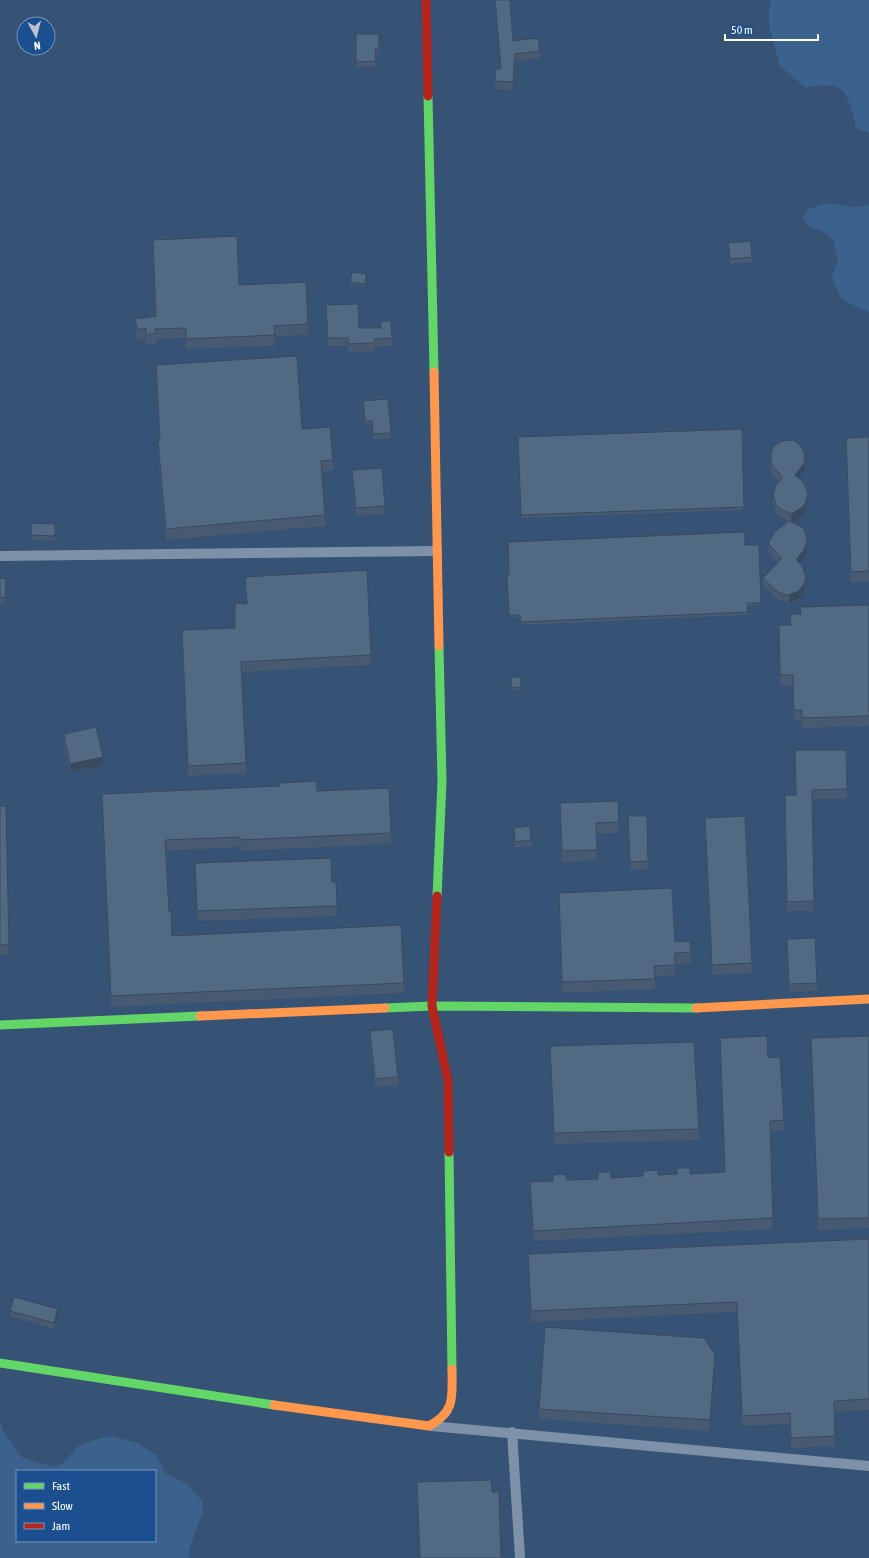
<svg xmlns="http://www.w3.org/2000/svg" width="869" height="1558" font-family="'Asap Condensed',sans-serif">
<style>
.water{fill:#3b618d;fill-rule:evenodd}
.lines{fill:none;stroke-linecap:round;stroke-linejoin:round}
.street{stroke:#7d92a8;stroke-width:10}
.fast{stroke:#63d668;stroke-width:9}
.slow{stroke:#ff974d;stroke-width:9}
.jam{stroke:#b3261e;stroke-width:9}
.wall{fill:#475a72}
.shaded-wall{fill:#394a5c}
.building{fill:#526984;stroke:#394a5c}
</style>
<rect width="100%" height="100%" fill="#365274"/>
<path class="water" d="M771 0H869V133L856 128C853 115 849 89 834 86 825 84 813 87 805 87L780 66 769 27V8Z
M826 203 854 207 869 205V312L849 303 840 297 832 278 838 259 833 240 826 233 808 226 803 218 808 209Z
M0 1421 4 1432 23 1458 54 1467 64 1462 78 1446 101 1438 111 1436 135 1442 156 1455 166 1474 186 1483 202 1501 203 1511 188 1553 190 1558H0ZM17 1471H155V1541H17Z"/>
<g class="lines">
<path class="street" d="M0 556 437 551
M431 1426 869 1466
M512 1432 520 1558"/>
<path class="fast" d="M428 96 434 372
M437 896 442 782 439 646
M385 1008 432 1006 696 1008
M0 1025 200 1016
M449 1152 452 1369
M0 1363 274 1405"/>
<path class="slow" d="M434 372 439 646
M696 1008 869 999
M200 1016 385 1008
M274 1405 429 1426C456 1411 452 1397 452 1369"/>
<path class="jam" d="M426 0 428 96
M437 896 432 1006 448 1081 449 1152"/>
</g>
<path class="wall" d="M495 0H510L513 41 540 51V58L515 61 513 90 495 89V81L501 69Z
M356 34H379V53H376V66L356 68Z
M153 240 239 285 308 324V335L275 336V346L186 349V338L156 339V344L146 345V339L137 340 135 329V319L155 316Z
M728 243 752 257V262L730 264Z
M366 277 365 286 350 284V282Z
M326 313 359 328 392 338V346L374 347V351L348 352V346H328Z
M156 365 302 429 333 460V470L322 471 325 515V526L166 540 158 452V442L160 441 156 376Z
M363 401 391 433V438L373 439 372 425 365 426Z
M742 429 744 510 521 518 518 437Z
M869 437V582H851L846 438Z
M771 453 805 470 799 478 808 502 805 512 801 516 791 522 807 548 804 558 799 564 806 585 805 590 799 599 789 603 783 602 778 600 763 586V578L778 562 768 552V544L788 521 781 517 776 513 773 503V495L779 481 774 476 771 471Z
M352 470 385 506V514L356 516 352 478Z
M32 523 55 524V541L31 540Z
M745 545H759L761 605 747 606 748 615 521 625 520 617 509 618 507 574Z
M245 577 371 655V665L242 672 246 773 188 776 182 630 235 628 246 604Z
M0 578 6 579 5 603H0Z
M869 605V726L802 728V721H794L793 685 780 686 779 625H790V614H800Z
M511 677H521L520 690H511Z
M64 734 103 765 70 772 64 742Z
M846 750 847 799H812L814 911H787L785 795H795Z
M317 791 391 833V844L240 851V847L166 851 169 911 172 936 404 983V993L111 1007 102 794Z
M560 803 619 822V833L597 834V860L562 862Z
M0 806H6L9 955H0Z
M705 818 752 963V973L712 975Z
M628 824 648 861V869L630 870Z
M514 828 531 840V846L515 847Z
M195 863 332 882 337 906V916L197 921Z
M559 893 675 942 691 952V963L675 964V975L655 976V989L562 993Z
M787 939 817 983V991L789 992Z
M370 1031 398 1077V1085L375 1087 370 1039Z
M869 1036V1228L818 1230 811 1038Z
M720 1038 768 1058 784 1120V1130L770 1131 773 1229 533 1241 530 1182 553 1181V1175L566 1180 598 1179V1172L611 1178 677 1174V1168L690 1174 725 1172Z
M550 1046 699 1129V1140L554 1144Z
M869 1239V1410L834 1412 835 1446 791 1448 790 1424 742 1426 737 1312 531 1322 528 1254Z
M10 1311 58 1315 54 1329 10 1316Z
M715 1366 710 1431 539 1419V1409Z"/>
<path class="shaded-wall" d="M515 54V61L513 90V82Z
M805 462V470L795 483V475Z
M808 494V502L805 512 801 516 791 522V514Z
M807 540V548L804 558 796 568V560Z
M806 577 805 590 799 599 789 603V595Z
M103 757V765L70 772V764Z
M58 1309V1315L54 1329V1323Z
M715 1355V1366L710 1431V1420Z"/>
<path class="building" d="M495 0H510L513 41 538 38 540 51 515 54 513 82 495 81 496 69H501Z
M356 34H379V48H375L376 61 356 62Z
M237 236 239 285 306 282 308 324 274 326 275 335 186 339V328L155 329 156 333 146 335V328L137 330 135 319 156 316 153 240Z
M751 241 752 257 730 259 728 243Z
M352 272 366 274 365 284 350 282Z
M358 304 359 328H381V321H391L392 338 374 339V343L348 344V338H328L326 305Z
M297 356 302 429 330 427 333 460 321 461 325 515 166 529 158 442 160 441 156 365Z
M388 399 391 433 373 434 372 421H365L363 401Z
M742 429 744 507 521 515 518 437Z
M869 437V571L851 572 846 438Z
M793 440 798 443 804 451 805 462 795 475 804 483 808 494 805 504 801 508 791 514 781 509 776 505 773 495 776 485 783 477 774 468 771 463V453L773 447 782 441Z
M382 468 385 506 356 508 352 470Z
M789 521 800 526 804 529 807 540 804 550 796 560 802 566 806 577 805 582 799 591 789 595 783 594 778 592 763 578 782 558 768 544 775 531Z
M32 523 55 524V536L31 535Z
M745 532V545H759L761 603H747L748 612 521 622 520 615H509L507 574H509L508 542Z
M367 570 371 655 241 662 246 763 188 766 182 630 235 628V603L247 604 245 577Z
M0 578 6 579 5 598 0 597Z
M869 605V716L802 718V710H794L793 675H780L779 625H791L790 614H801L800 607Z
M511 677H521L520 688 511 687Z
M96 727 103 757 70 764 64 734Z
M795 750H846L847 789 812 790 814 901 787 902 785 795H796Z
M316 781 317 791 389 788 391 833 240 840V837L165 840 169 911H171L172 936 401 925 404 983 111 996 102 794 280 786V783Z
M618 801 619 822 596 823 597 850 562 851 560 803Z
M0 806H6L9 945H0Z
M628 816H647L648 861 630 862Z
M745 816 752 963 712 965 705 818Z
M530 826 531 840 515 842 514 828Z
M331 858 332 882H336L337 906 197 911 195 863Z
M672 888 675 942 690 941 691 952 675 953V965L654 966 655 979 562 982 559 893Z
M815 938 817 983 789 984 787 939Z
M393 1029 398 1077 375 1079 370 1031Z
M767 1036 768 1058 780 1057 784 1120 770 1121 773 1218 533 1231 530 1182 553 1181V1175L566 1174V1180L598 1179V1172H611V1178L643 1176V1171L658 1170V1175L677 1174V1168H690V1174L725 1172 720 1038Z
M869 1036V1218L818 1219 811 1038Z
M694 1042 699 1129 554 1133 550 1046Z
M869 1239V1399L834 1401 835 1436 791 1438 790 1413 742 1416 737 1302 531 1311 528 1254Z
M14 1297 58 1309 54 1323 10 1311Z
M545 1327 704 1338 715 1355 710 1420 539 1409Z
M491 1480 492 1492H499L501 1558H420L417 1482Z"/>
<rect x="16" y="1470" width="140" height="72" fill="#1b4f8f" stroke="#7695bc"/>
<rect x="24" y="1483" width="20" height="6" fill="#63d668" stroke="#7695bc"/>
<text x="52" y="1490" font-size="12" fill="#ffffff">Fast</text>
<rect x="24" y="1503" width="20" height="6" fill="#ff974d" stroke="#7695bc"/>
<text x="52" y="1510" font-size="12" fill="#ffffff">Slow</text>
<rect x="24" y="1523" width="20" height="6" fill="#b3261e" stroke="#7695bc"/>
<text x="52" y="1530" font-size="12" fill="#ffffff">Jam</text>
<g transform="translate(36 36) rotate(173)"><circle r="19" fill="#1b4f8f" stroke="#7695bc"/>
<path d="M0-3L7 15L0 10L-7 15Z" fill="#b9c2ce"/>
<text y="-6" font-size="11" font-weight="bold" text-anchor="middle" fill="#ffffff">N</text>
</g>
<path d="M725 34v6h93v-6" fill="none" stroke="#ffffff" stroke-width="2"/>
<text x="731" y="34" font-size="12" fill="#ffffff" stroke="#1b4f8f" stroke-width="3" paint-order="stroke">50 m</text>
</svg>
